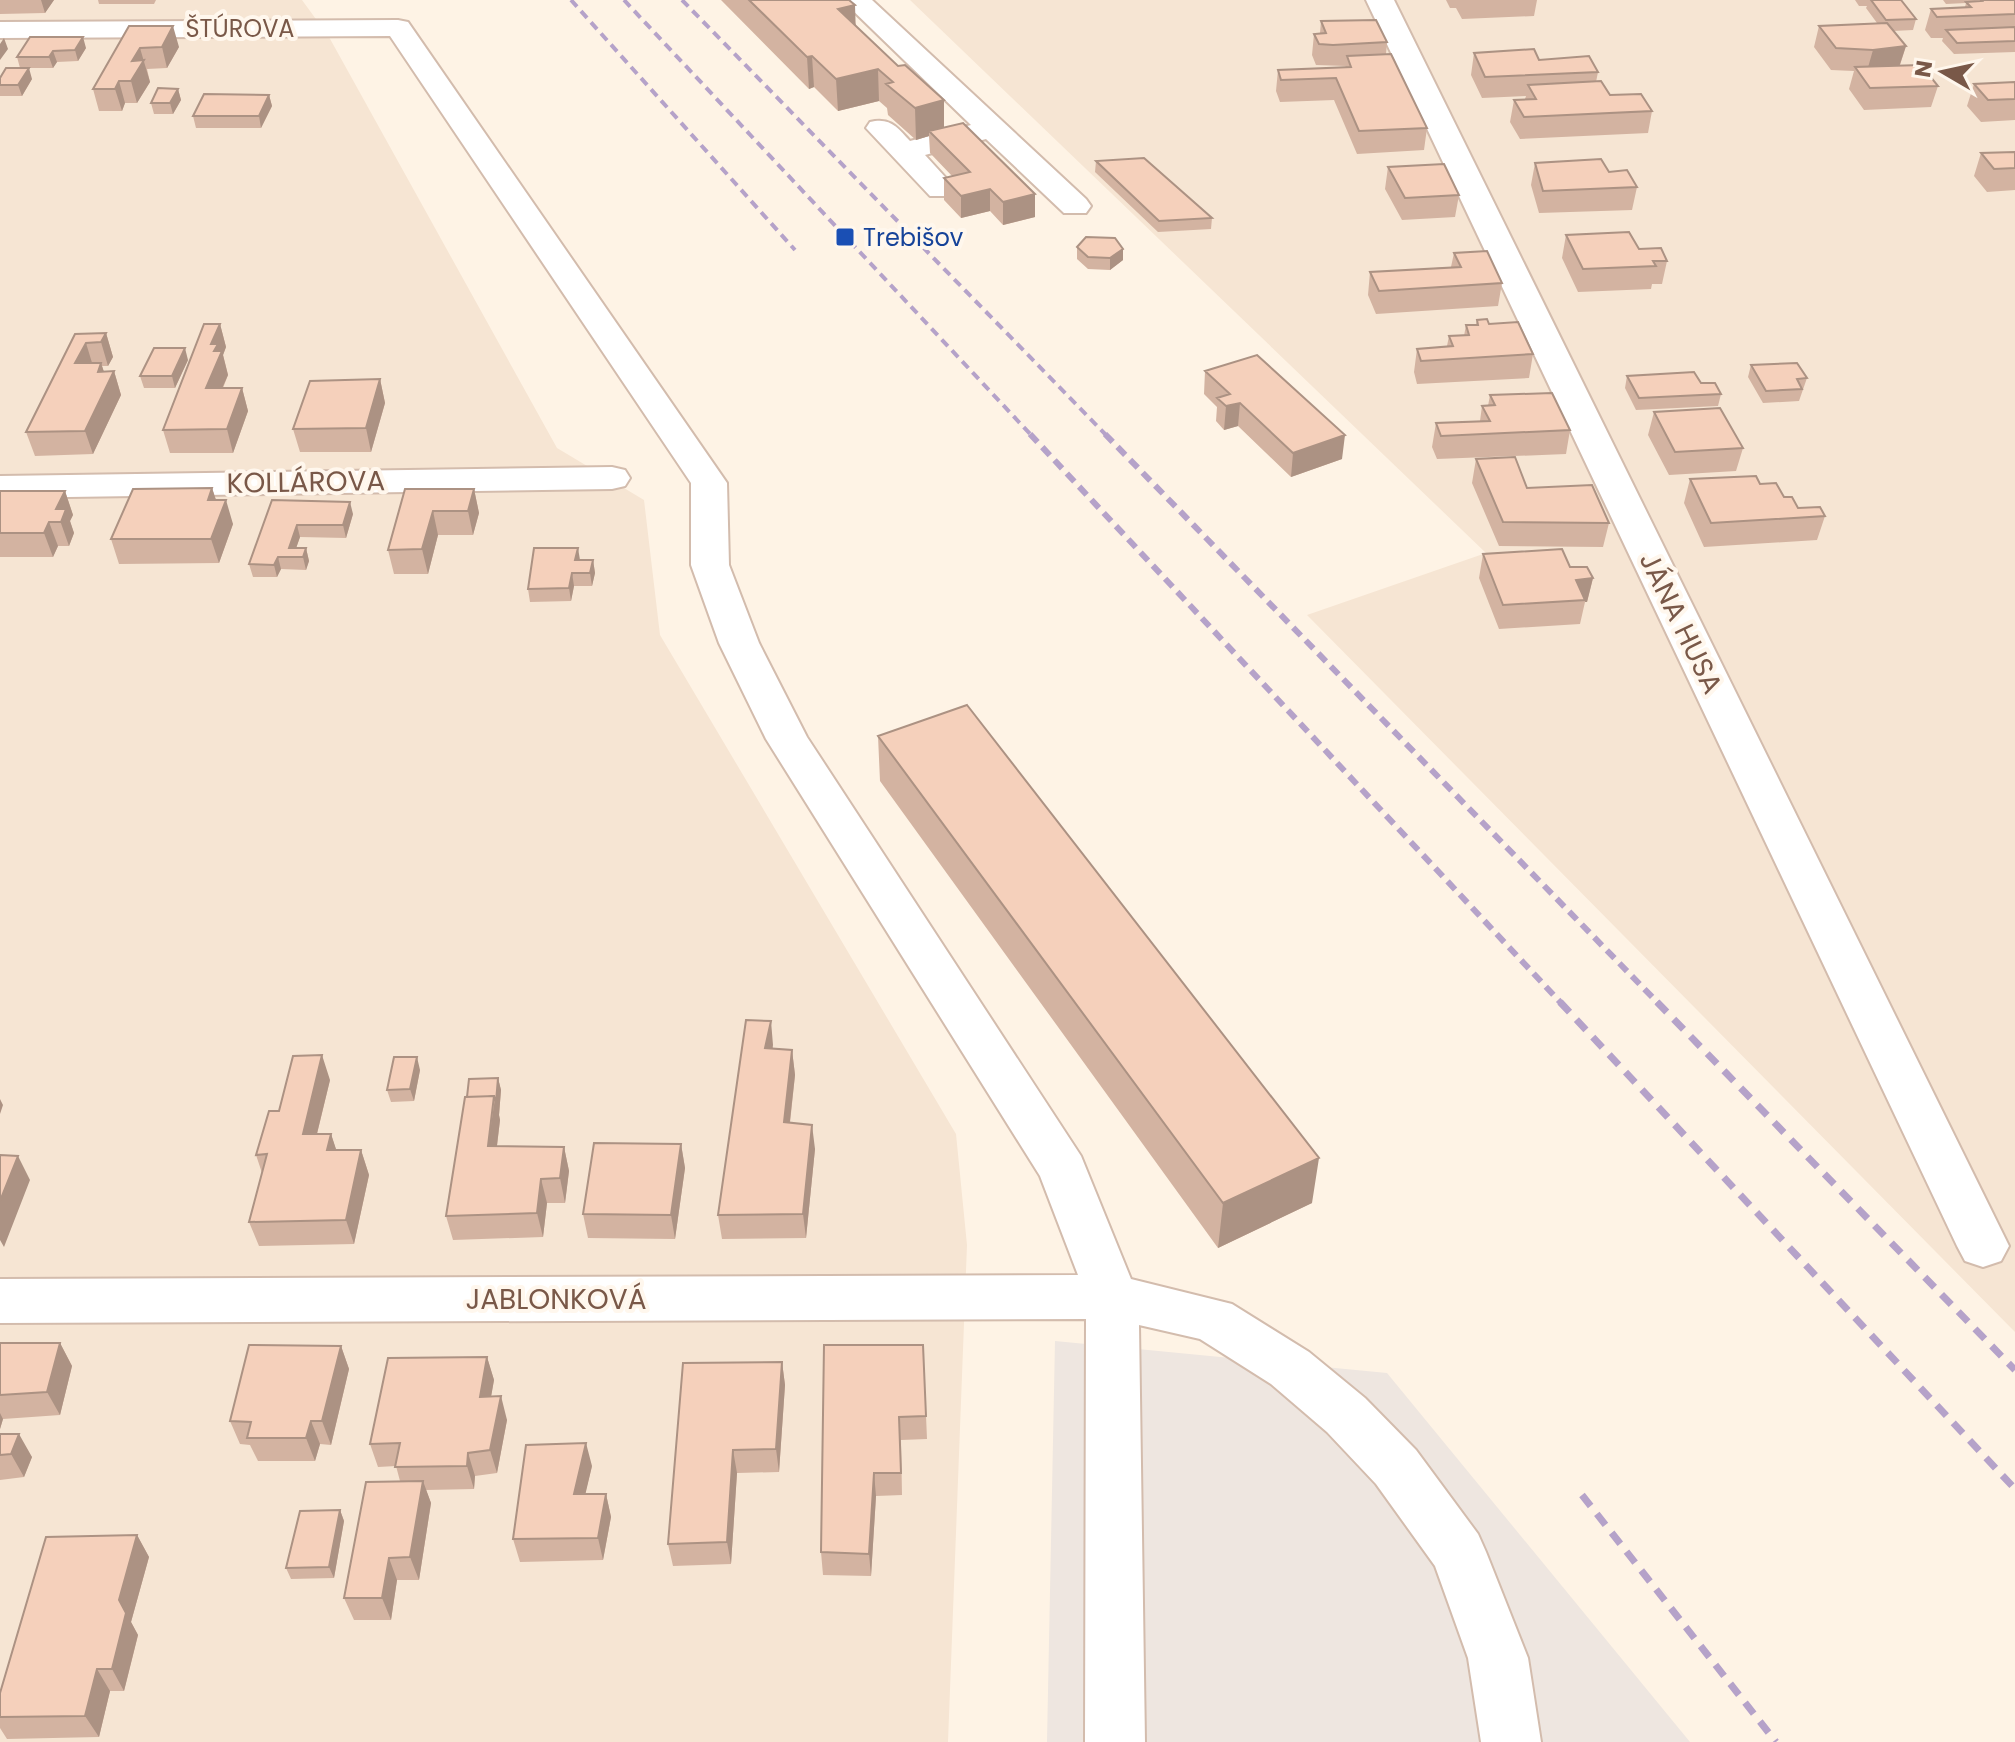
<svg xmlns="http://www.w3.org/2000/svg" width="2015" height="1742" font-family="Poppins,sans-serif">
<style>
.residential{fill:#f6e5d3}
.industrial{fill:#eee6e0}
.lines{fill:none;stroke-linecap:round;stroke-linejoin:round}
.minor-casing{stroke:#d3bcad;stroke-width:4}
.minor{fill:#fff;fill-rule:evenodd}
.rail-far2{stroke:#b5a2c9;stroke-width:4;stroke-dasharray:9 6;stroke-linecap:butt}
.rail-far1{stroke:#b5a2c9;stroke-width:6;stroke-dasharray:11 7;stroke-linecap:butt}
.rail{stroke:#b5a2c9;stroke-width:7;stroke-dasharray:14 10;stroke-linecap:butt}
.wall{fill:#d3b3a1}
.shaded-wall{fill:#ac9283}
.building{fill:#f5d0bb;stroke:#ac9283;stroke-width:2}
.transit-dot{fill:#1a4fb4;stroke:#fff7ed;stroke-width:3}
.labels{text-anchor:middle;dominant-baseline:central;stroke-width:8;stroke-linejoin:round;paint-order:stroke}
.far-street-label{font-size:24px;fill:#795848;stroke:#fff7ed}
.far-transit-label{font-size:24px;fill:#164399;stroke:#fff7ed;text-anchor:start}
.street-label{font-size:28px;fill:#795848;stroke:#fff7ed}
</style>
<rect width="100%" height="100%" fill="#fef3e5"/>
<path class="residential" d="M0 0H302L329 37 557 448 644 500 660 635 956 1134 967 1245 948 1742H0Z
M910 0H2015V1332L1307 615 1486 553Z"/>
<path class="industrial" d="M1055 1341 1387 1373 1690 1742H1047Z"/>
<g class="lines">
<g class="minor-casing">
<path id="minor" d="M842 0H872L1086 199 1091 206 1086 213H1064L986 139 925 155 956 189 952 196H930L866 128 870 122C890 117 897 127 910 141L971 125Z
M1366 0H1394L2009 1246 2001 1261 1983 1267 1965 1261 1957 1246Z
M398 20 408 22 727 483 729 565 759 643 807 737 1081 1156 1131 1279 1232 1304 1309 1352 1365 1398 1416 1450 1478 1534 1486 1552 1528 1658 1541 1742H1481L1468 1658 1435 1566 1376 1484 1327 1432 1271 1384 1200 1339 1139 1325 1145 1742H1085L1086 1319 0 1323V1279L1078 1275 1040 1176 766 739 719 643 691 565V483L390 36 0 38V22Z
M612 467 625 470 630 478 625 486 612 489 0 498V476Z"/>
</g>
<use href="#minor" class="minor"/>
<path class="rail-far2" d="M571 0 795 250
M624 0 1032 436
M682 0 1107 436"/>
<path class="rail-far1" d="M1030 434 1562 1004
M1105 434 1659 1004"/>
<path class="rail" d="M1560 1002 2015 1489
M1657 1002 2015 1370
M1582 1495 1776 1742"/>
</g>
<path class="wall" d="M0 0H54L45 13 0 14Z
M98 0H156L154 4H99Z
M721 0H849L856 26 944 128 1035 217 1003 225 990 211 961 218 944 200V178L952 176 930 153 929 136 916 140 888 115 887 108 879 101 838 111 814 87 809 89Z
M1446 0H1537L1534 16 1462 19 1456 8H1450Z
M1855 0H1901L1916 19 1913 30 1893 31 1906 46 1900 65 1938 86 1931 107 1864 110 1849 89 1854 71 1831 70 1814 47 1819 26 1877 23 1866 8 1867 6H1859Z
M1943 0H2015V52L1954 54 1942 41 1943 38H1931L1925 30 1931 9 1965 7 1966 3 1946 4Z
M1321 21 1387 42 1386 54 1427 128 1424 150 1357 154 1334 100 1280 102 1276 91 1278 70 1345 67 1346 66 1316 65 1312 55 1314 34 1320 33Z
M129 26 179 47 167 68 147 69 150 82 137 103H125L122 111H99L93 89Z
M30 37 86 48 78 61 57 62 53 68H20L17 57Z
M1474 53 1539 60 1598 72 1596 82 1610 95 1652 111 1648 133 1520 139 1510 122 1514 100 1525 99 1526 96 1482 98 1471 75Z
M0 78 32 79 22 96H0Z
M2015 82V120L1981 122 1967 106 1974 84Z
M178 89 181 100 173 114H154L151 103Z
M269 95 272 106 261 128H196L193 116Z
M2015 152V190L1987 192 1974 176 1981 153Z
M1096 161 1212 218 1211 229 1158 232 1095 172Z
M1535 163 1609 172 1637 187 1632 210 1539 213 1531 185Z
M1388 167 1459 195 1455 217 1402 220 1385 189Z
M1566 235 1639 249 1667 261 1662 284H1652L1651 289 1578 292 1562 258Z
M1077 247 1123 249V260L1110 270 1088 269 1077 259Z
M1454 253 1502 283 1498 306 1376 314 1368 295 1370 272 1451 267Z
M1477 320 1489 324 1533 354 1529 378 1417 384 1414 372 1417 349 1447 346 1449 336H1464L1466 325H1476Z
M220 324 226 347 223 355 228 375 223 388H242L248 411 233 453H170L163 430Z
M106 333 113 357 108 366H102L104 372 114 371 121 395 93 454 35 456 26 432 75 334Z
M188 360 175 388H144L140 376Z
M1751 365 1807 378 1799 401 1763 403 1748 377Z
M1205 371 1342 459 1291 477 1238 426 1224 430 1216 421 1217 407 1204 394Z
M1627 376 1701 383 1721 394 1718 406 1636 410 1625 388Z
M380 379 385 403 371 452H300L293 429Z
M1490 395 1570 430 1566 454 1437 459 1432 447 1436 423 1480 421 1482 406H1488Z
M1654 412 1743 448 1736 471 1669 475 1648 435Z
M1476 459 1527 488 1609 523 1603 547 1499 546 1472 483Z
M1690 479 1760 484 1784 497 1798 508 1825 516 1817 540 1704 547 1684 503Z
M212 488 216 500 233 524 219 563 119 564 111 539Z
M405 489H474L479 513 473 535H438L428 574H394L388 550Z
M0 491H65L73 515 70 521 74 533 69 546H58L53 557H0Z
M272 500 353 514 346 538 300 537 296 548H306L309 561 306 570 281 569 277 577H253L249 564Z
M1483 554 1570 567 1593 578 1587 602H1585L1580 624 1499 629 1479 578Z
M580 560H593L595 573 592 586H574L571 601 530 602 528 589Z
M878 736 1312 1203 1218 1248 880 781Z
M773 1045V1049L792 1050 795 1075 790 1123 815 1149 806 1238 722 1239 718 1215Z
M420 1070 414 1101 391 1102 387 1090Z
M498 1078 501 1090 499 1115 500 1120 497 1146 564 1147 569 1171 565 1203H547L543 1237 453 1240 446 1216 467 1097Z
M330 1080 317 1134H331L336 1150H361L369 1175 354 1244 259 1246 249 1222 262 1173 256 1155 279 1111Z
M681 1144 685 1168 675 1239 588 1238 583 1214Z
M0 1343H60L72 1366 60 1415 3 1419 0 1429Z
M923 1345 927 1439 901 1440 902 1495 876 1496 871 1576 823 1575 821 1552Z
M341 1346 349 1369 331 1445 320 1444 315 1461H258L250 1445 240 1444 230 1421Z
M487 1357 494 1380 491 1396 507 1420 497 1473 475 1476 474 1489 426 1490 431 1503 419 1580H397L391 1620H354L344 1598 400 1481 396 1466 378 1467 370 1444Z
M782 1362 785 1385 779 1472 737 1473 731 1564 673 1566 668 1544Z
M0 1434 32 1457 24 1477 0 1480Z
M592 1466 585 1494H606L611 1517 603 1560 520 1562 513 1539Z
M340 1510 344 1521 334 1578 291 1579 286 1568Z
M137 1535 149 1557 131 1622 138 1635 124 1691H110L99 1737 7 1739 0 1728V1693Z"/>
<path class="shaded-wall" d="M41 0H54L45 13Z
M855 5 856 36 838 9Z
M173 26 179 47 167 68 162 47Z
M83 37 86 48 78 61 75 50Z
M4 38 8 49 0 60V44Z
M1906 46 1899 67 1867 71 1873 50Z
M140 48 150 82 137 103 131 81 132 61Z
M53 51 57 62 53 68 49 57Z
M812 56 814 87 809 89 807 57Z
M29 68 32 79 22 96 18 85Z
M878 69 879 101 838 111 836 79Z
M119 81 125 103 122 111 115 89Z
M178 89 181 100 173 114 170 103Z
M269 95 272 106 261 128 259 116Z
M944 100V132L929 131V136L916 140 915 108Z
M990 189V211L961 218V196Z
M1035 194V217L1003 225V202Z
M1123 249V260L1110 270V258Z
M220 324 226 347 223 355 228 375 212 411 206 388 211 344Z
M106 333 113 357 108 366 101 342Z
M86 343 93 366 75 363Z
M185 348 188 360 175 388 172 376Z
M101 363 108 384 114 371 121 395 93 454 85 431 98 372Z
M380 379 385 403 371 452 366 428Z
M242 388 248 411 233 453 227 429Z
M1240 403 1238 426 1224 430 1226 406Z
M1345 435 1342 459 1291 477 1293 453Z
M212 488 220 512 208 500Z
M474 489 479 513 473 535 468 511Z
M65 491 73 515 70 521 74 533 69 546 56 509Z
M226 500 233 524 219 563 211 539Z
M350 502 353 514 346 538 343 525Z
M433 511 438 535 428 574 422 549Z
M49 522 58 546 53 557 44 533Z
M297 525 300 537 293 557 289 548Z
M306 548 309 561 306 570 303 557Z
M578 548 580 560H575Z
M278 557 281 569 277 577 274 565Z
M593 560 595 573 592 586 590 573Z
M572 573 574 586 571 601 569 588Z
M1593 578 1587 602H1585V600L1576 580Z
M771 1021 773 1045 768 1073 765 1048Z
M792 1050 795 1075 787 1147 784 1122Z
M322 1055 330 1080 311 1158 303 1134Z
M417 1057 420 1070 414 1101 410 1089Z
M498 1078 501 1090 499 1115 500 1120 494 1170 488 1146Z
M0 1099 3 1105 0 1114Z
M812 1125 815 1149 806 1238 803 1214Z
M331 1134 339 1158 327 1150Z
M681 1144 685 1168 675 1239 671 1215Z
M564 1147 569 1171 565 1203 560 1178Z
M361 1150 369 1175 354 1244 346 1220Z
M18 1156 30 1180 4 1247 0 1240V1201Z
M1319 1158 1312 1203 1218 1248 1223 1203Z
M541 1179 547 1203 543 1237 537 1213Z
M60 1343 72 1366 60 1415 47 1392Z
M341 1346 349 1369 331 1445 322 1421Z
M487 1357 494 1380 487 1420 480 1397Z
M782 1362 785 1385 779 1472 776 1449Z
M501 1396 507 1420 497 1473 490 1450Z
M0 1413 3 1419 0 1429Z
M311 1421 320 1444 315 1461 306 1438Z
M19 1434 32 1457 24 1477 11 1454Z
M586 1443 592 1466 580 1517 574 1494Z
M733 1450 737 1473 731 1564 727 1542Z
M468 1453 475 1476 474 1489 467 1466Z
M874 1473 876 1496 871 1576 869 1554Z
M423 1481 431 1503 419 1580 410 1557Z
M606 1494 611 1517 603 1560 598 1538Z
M340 1510 344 1521 334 1578 329 1567Z
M137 1535 149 1557 131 1622 138 1635 124 1691 112 1669 119 1600Z
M389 1558 397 1580 391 1620 382 1598Z
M97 1669 110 1691 99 1737 85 1716Z"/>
<path class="building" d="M749 0H849L855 5 838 9 898 66 905 65 944 100 915 108 886 84 893 82 878 69 836 79 812 56 807 57Z
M1871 0H1901L1916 19 1886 20Z
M1981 0H2015V14L1937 17 1931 9 1971 7 1966 2 1982 1Z
M1376 20 1387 42 1333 45 1319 44 1314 34 1326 33 1321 21Z
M1887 23 1906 46 1873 50 1836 48 1819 26Z
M129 26H173L162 47 140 48 132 61 144 60 131 81H119L115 89H93Z
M2015 27V41L1957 43 1946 30Z
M30 37H83L75 50 53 51 49 57H17Z
M1534 49 1539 60 1589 56 1598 72 1485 77 1474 53Z
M1391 54 1427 128 1359 131 1336 78 1281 80 1278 70 1351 67 1347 56Z
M1921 65 1938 86 1870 88 1855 67Z
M6 68H29L18 85H0V78Z
M1601 81 1610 95 1641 94 1652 111 1524 117 1514 100 1536 99 1528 85Z
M2015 82V99L1988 100 1974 84Z
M158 88 178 89 170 103H151Z
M204 94 269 95 259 116H193Z
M963 123 1035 194 1003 202 990 189 961 196 944 178 970 172 929 131Z
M2015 152V168L1994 169 1981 153Z
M1144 158 1212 218 1159 221 1096 161Z
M1601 159 1609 172 1627 170 1637 187 1543 191 1535 163Z
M1444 164 1459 195 1405 198 1388 167Z
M1629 232 1639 249 1661 248 1667 261H1653L1656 266 1583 269 1566 235Z
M1086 237 1115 238 1123 249 1110 258 1088 257 1077 247Z
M1487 251 1502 283 1379 291 1370 272 1461 267 1454 253Z
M1487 319 1489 324 1518 322 1533 354 1421 361 1417 349 1453 346 1449 336 1469 335 1466 325H1478L1477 320Z
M204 324H220L211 344H218L214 351H222L206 388H242L227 429 163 430Z
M106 333 101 342 86 343 75 363H101L98 372 114 371 85 431 26 432 75 334Z
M154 348H185L172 376H140Z
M1257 355 1345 435 1293 453 1240 403 1226 406 1217 398 1230 394 1205 371Z
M1797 363 1807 378 1797 379 1802 389 1766 391 1751 365Z
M1694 372 1701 383H1715L1721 394 1639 398 1627 376Z
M380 379 366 428 293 429 310 381Z
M1552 393 1570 430 1441 436 1436 423 1490 421 1482 406 1495 405 1490 395Z
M1720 408 1743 448 1675 452 1654 412Z
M1515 457 1527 488 1592 485 1609 523 1503 522 1476 459Z
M1756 476 1760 484 1776 483 1784 497H1792L1798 508 1820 507 1825 516 1711 523 1690 479Z
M212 488 208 500H226L211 539H111L133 489Z
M405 489H474L468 511H433L422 549 388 550Z
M0 491H65L56 509H66L61 522H49L44 533H0Z
M272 500 350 502 343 525H297L289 548H306L303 557H278L274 565 249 564Z
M534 548H578L575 560H593L590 573H572L569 588 528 589Z
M1562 549 1570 567H1587L1593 578 1576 580 1585 600 1503 605 1483 554Z
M967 705 1319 1158 1223 1203 878 736Z
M746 1020 771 1021 765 1048 792 1050 784 1122 812 1125 803 1214 718 1215Z
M322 1055 303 1134H331L327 1150H361L346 1220 249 1222 267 1154 256 1155 269 1111H279L293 1056Z
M394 1057H417L410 1089 387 1090Z
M498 1078 496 1102 494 1096 467 1097 469 1079Z
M494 1096 488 1146 564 1147 560 1178 541 1179 537 1213 446 1216 465 1097Z
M594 1143 681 1144 671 1215 583 1214Z
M0 1155 18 1156 0 1201Z
M0 1343H60L47 1392 0 1395Z
M249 1345 341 1346 322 1421H311L306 1438H247L251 1422 230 1421Z
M824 1345H923L926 1416 899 1417 901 1473H874L869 1554 821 1552Z
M487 1357 480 1397 501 1396 490 1450 468 1453 467 1466 395 1467 400 1443 370 1444 388 1358Z
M782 1362 776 1449 733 1450 727 1542 668 1544 683 1363Z
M0 1434H19L11 1454 0 1455Z
M586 1443 574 1494H606L598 1538 513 1539 526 1445Z
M423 1481 410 1557 389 1558 382 1598H344L366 1482Z
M340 1510 329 1567 286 1568 300 1511Z
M137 1535 119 1600 126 1613 112 1669H97L85 1716 0 1717V1693L46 1537Z"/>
<rect class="transit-dot" x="835" y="227" width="20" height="20" rx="4"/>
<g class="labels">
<g class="far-street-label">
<text x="240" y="28">ŠTÚROVA</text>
</g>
<g class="far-transit-label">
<text x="863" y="237">Trebišov</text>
</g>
<g class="street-label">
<text transform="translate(306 482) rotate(-1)">KOLLÁROVA</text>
<text transform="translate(1681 623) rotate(64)">JÁNA HUSA</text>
<text x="556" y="1299">JABLONKOVÁ</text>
</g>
</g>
<g transform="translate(1943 72) rotate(279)" stroke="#fff7ed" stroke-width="6" paint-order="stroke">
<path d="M0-6L14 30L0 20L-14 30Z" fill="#795848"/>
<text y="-12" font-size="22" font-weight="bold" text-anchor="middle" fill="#795848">N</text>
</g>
</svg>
